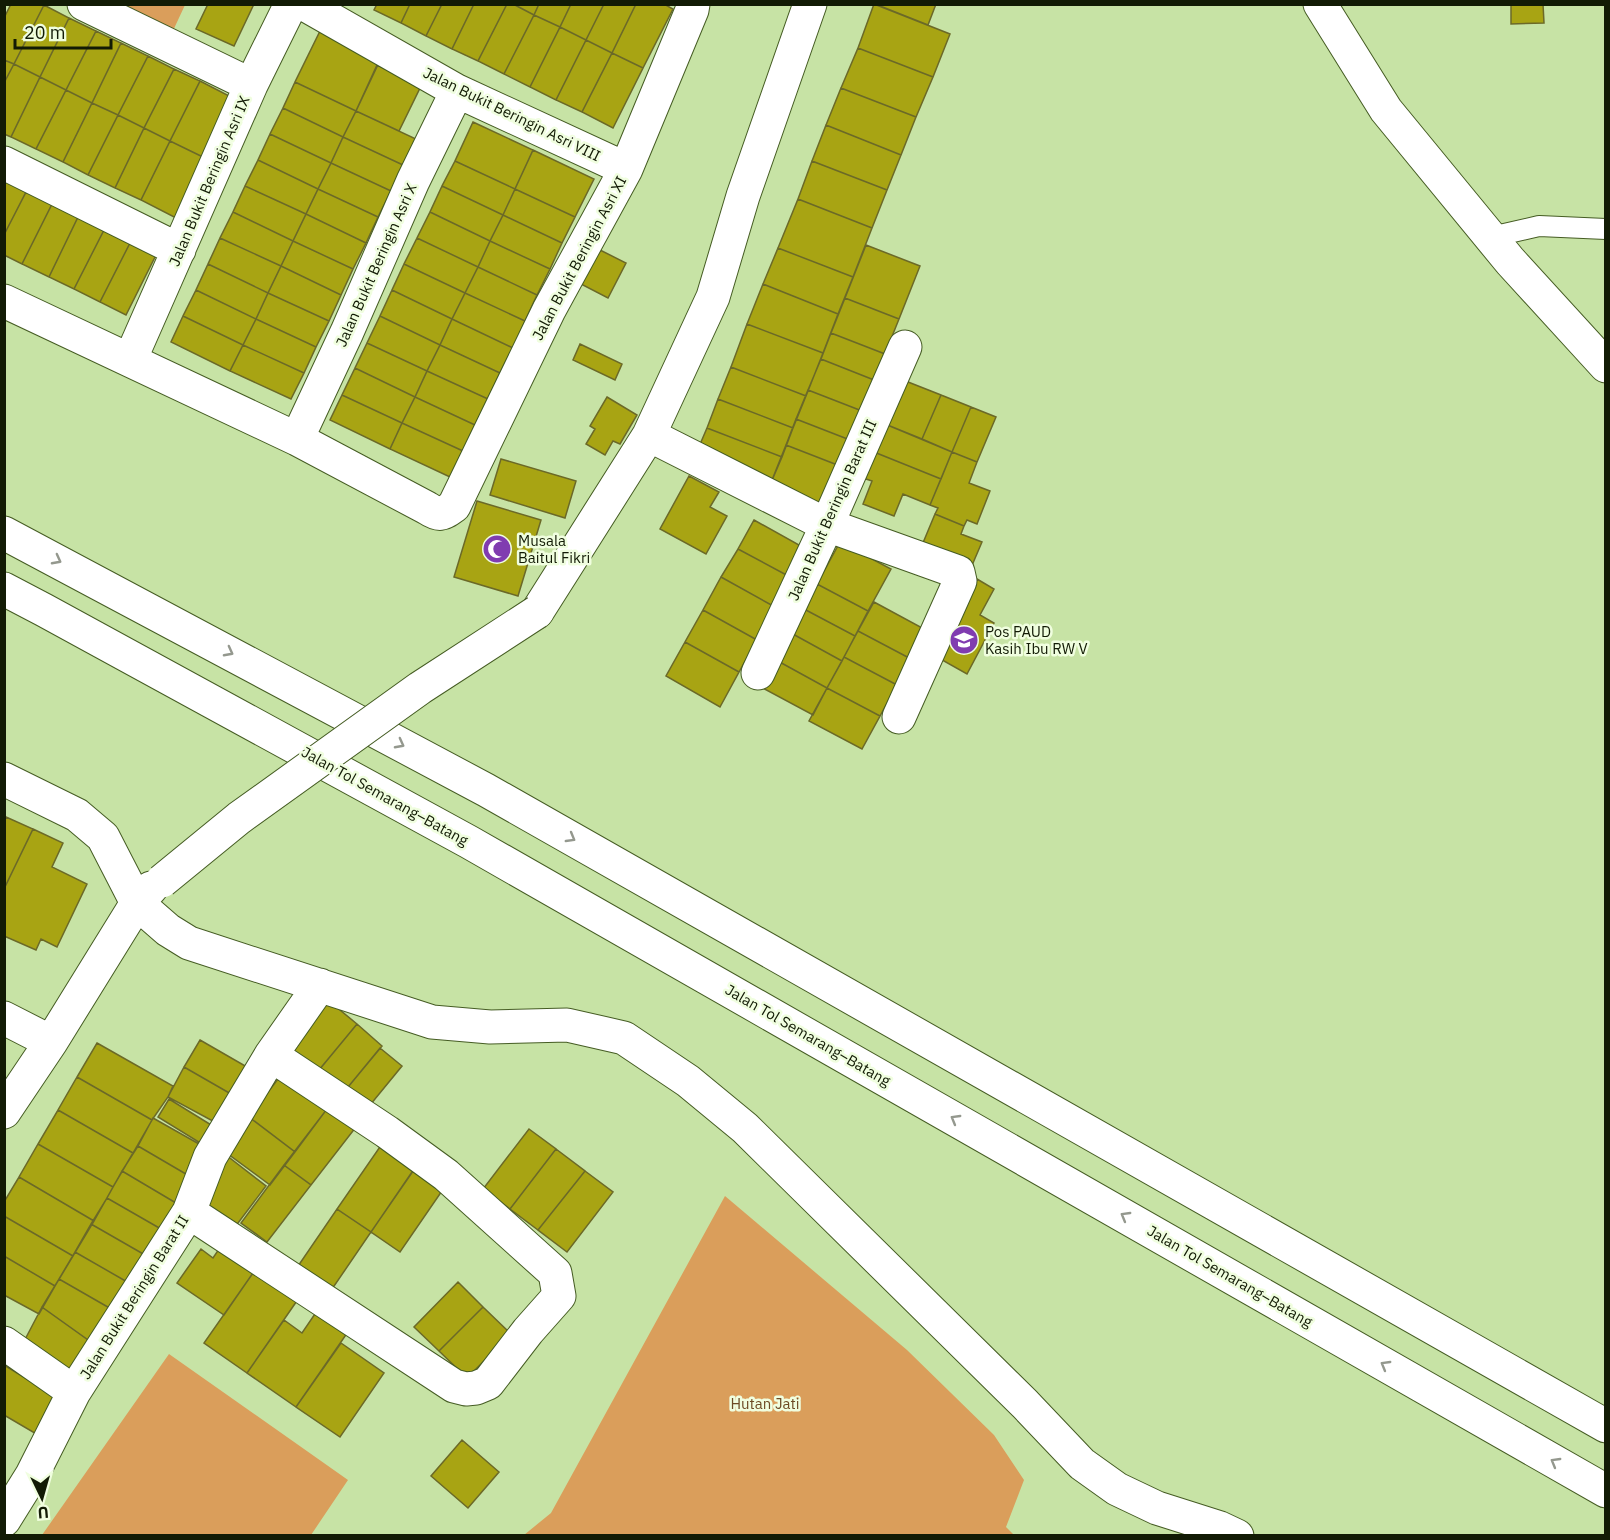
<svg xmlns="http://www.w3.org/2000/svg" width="1610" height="1540" font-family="'IBM Plex Sans',sans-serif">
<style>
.green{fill:#da9e5b}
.building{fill:#a8a413;stroke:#6b6928;stroke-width:1.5}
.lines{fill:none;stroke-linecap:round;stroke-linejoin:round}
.service-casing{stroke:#455c23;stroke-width:22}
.minor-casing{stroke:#455c23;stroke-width:35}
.motorway-casing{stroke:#455c23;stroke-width:35}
.service{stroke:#fff;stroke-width:20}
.minor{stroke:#fff;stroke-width:33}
.motorway{stroke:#fff;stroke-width:33}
.minor-bridge-casing{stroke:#455c23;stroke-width:35;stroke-linecap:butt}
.minor-bridge{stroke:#fff;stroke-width:33}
.oneway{stroke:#94988e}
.labels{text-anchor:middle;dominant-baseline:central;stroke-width:5;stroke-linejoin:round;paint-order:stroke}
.street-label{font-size:15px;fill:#121b05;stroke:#f0fedf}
.poi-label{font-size:15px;fill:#121b05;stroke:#f0fedf;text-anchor:start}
.park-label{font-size:15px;fill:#6d4b24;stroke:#f0fedf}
</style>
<rect width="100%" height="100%" fill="#c7e3a5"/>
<path class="green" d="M108 5H185L171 35Z
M725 1196 907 1350 994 1435 1024 1480 1006 1527 1014 1535H524L551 1513Z
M169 1354 348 1480 311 1535H42Z"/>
<path class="building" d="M11 4 44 5 14 64 4 60V18Z
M208 4H254L234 46 196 29Z
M377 4H410L401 23 374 10Z
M410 4H442L426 36 401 23Z
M442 4H474L452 49 426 36Z
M474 4H507L478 61 452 49Z
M507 4H513L534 15 504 74 478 61Z
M513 4H539L534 15Z
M539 4H571L560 27 534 15Z
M571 4H604L586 40 560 27Z
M604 4H636L612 53 586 40Z
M636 4H664L673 9 643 68 612 53Z
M874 4 950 34 933 77 858 48Z
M875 4H936L928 25Z
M1511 4H1543L1544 23 1511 24Z
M44 5 69 18 40 77 14 64Z
M534 15 560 27 530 87 504 74Z
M69 18 96 31 66 90 40 77Z
M322 27 382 56 356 111 295 82Z
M560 27 586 40 556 100 530 87Z
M96 31 121 43 92 103 66 90Z
M586 40 612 53 582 112 556 100Z
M121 43 148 56 118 115 92 103Z
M858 48 933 77 916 117 841 88Z
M612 53 643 68 613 128 582 112Z
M148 56 174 69 144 128 118 115Z
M4 60 14 64 4 83Z
M14 64 40 77 11 137 4 134V83Z
M377 65 421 86 399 131 356 111Z
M174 69 200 81 170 141 144 128Z
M40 77 66 90 36 149 11 137Z
M200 81 237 100 207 159 170 141Z
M295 82 356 111 343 137 283 108Z
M841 88 916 117 901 155 826 125Z
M66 90 92 103 63 162 36 149Z
M92 103 118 115 88 175 63 162Z
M283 108 343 137 331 163 270 134Z
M356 111 416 139 403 165 343 137Z
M118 115 144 128 115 188 88 175Z
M473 122 533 150 515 189 455 161Z
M826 125 901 155 887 190 812 161Z
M144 128 170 141 141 200 115 188Z
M270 134 331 163 318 189 258 160Z
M343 137 403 165 391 191 331 163Z
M170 141 207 159 178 219 141 200Z
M533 150 594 179 575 217 515 189Z
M258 160 318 189 306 214 245 186Z
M455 161 515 189 503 215 442 186Z
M812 161 887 190 872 228 798 199Z
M331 163 391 191 378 217 318 189Z
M4 181 26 192 4 235Z
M245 186 306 214 293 241 233 212Z
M442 186 503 215 490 241 430 212Z
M318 189 378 217 366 243 306 214Z
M515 189 575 217 562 243 503 215Z
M26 192 52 204 22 264 4 255V235Z
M798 199 872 228 853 277 778 248Z
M52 204 78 217 49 277 22 264Z
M233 212 293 241 281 266 220 238Z
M430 212 490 241 478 267 417 238Z
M306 214 366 243 353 269 293 241Z
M503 215 562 243 550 269 490 241Z
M78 217 104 230 74 289 49 277Z
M104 230 130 243 100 302 74 289Z
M220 238 281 266 268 293 208 264Z
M417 238 478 267 465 293 404 264Z
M293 241 353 269 341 295 281 266Z
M490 241 550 269 537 295 478 267Z
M130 243 156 255 126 315 100 302Z
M866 245 920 266 899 319 845 298Z
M594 247 626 263 608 298 577 282Z
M778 248 853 277 838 314 763 284Z
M208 264 268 293 256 319 196 290Z
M404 264 465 293 452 319 392 290Z
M281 266 341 295 329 321 268 293Z
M478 267 537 295 525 321 465 293Z
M763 284 838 314 823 353 747 324Z
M196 290 256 319 243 345 183 316Z
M392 290 452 319 440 345 380 316Z
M268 293 329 321 316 347 256 319Z
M465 293 525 321 513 348 452 319Z
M845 298 899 319 885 354 831 333Z
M183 316 243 345 230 371 171 342Z
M380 316 440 345 427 371 367 343Z
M256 319 316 347 304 373 243 345Z
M452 319 513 348 500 373 440 345Z
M747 324 823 353 806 396 731 367Z
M831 333 885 354 874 380 821 359Z
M367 343 427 371 415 397 355 368Z
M580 344 622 364 615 380 573 360Z
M243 345 304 373 291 399 230 371Z
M440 345 500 373 488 399 427 371Z
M821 359 874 380 862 411 808 390Z
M731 367 806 396 793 428 718 399Z
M355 368 415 397 402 423 342 395Z
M427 371 488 399 475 425 415 397Z
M903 380 941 395 922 439 885 424Z
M808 390 862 411 850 440 796 419Z
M342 395 402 423 390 449 330 420Z
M941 395 971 407 952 452 922 439Z
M415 397 475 425 463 451 402 423Z
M607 397 637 415 620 444 613 441 605 455 586 444 595 429 590 426Z
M718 399 793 428 782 457 707 428Z
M971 407 996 417 977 462 952 452Z
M796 419 850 440 840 466 786 445Z
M402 423 463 451 450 477 390 449Z
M885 424 952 452 941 479 874 452Z
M707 428 782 457 770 485 695 456Z
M786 445 840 466 824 506 770 485Z
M874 452 941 479 930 505 903 494 894 516 863 504 872 481 863 478Z
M952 452 977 462 969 483 990 491 977 524 967 520 964 526 935 514 938 508 930 505Z
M501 459 576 481 565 518 490 495Z
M689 476 719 492 710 507 727 516 706 554 660 529Z
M477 501 541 520 518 596 454 577Z
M935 514 964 526 961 534 982 542 970 570 920 550Z
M754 520 808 550 792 578 738 549Z
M840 542 891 569 868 611 817 584Z
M738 549 792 578 775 607 721 577Z
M721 577 775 607 757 640 703 610Z
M977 579 994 589 980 615 994 623 967 674 935 656Z
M817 584 868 611 855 636 804 609Z
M874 602 926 630 911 659 858 631Z
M804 609 855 636 842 661 791 633Z
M703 610 757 640 739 672 685 642Z
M858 631 911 659 897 685 844 657Z
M791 633 842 661 827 688 776 660Z
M685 642 739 672 720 707 666 676Z
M844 657 897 685 880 716 827 688Z
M776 660 827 688 813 715 761 687Z
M827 688 880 716 862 749 809 721Z
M6 817 33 829 4 889V821Z
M33 829 63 843 52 867 87 884 57 947 41 939 36 950 4 936V889Z
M329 1001 357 1024 315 1075 286 1052Z
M357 1024 382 1046 344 1092 319 1070Z
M200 1040 254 1071 238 1098 184 1067Z
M97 1043 173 1086 168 1097 152 1120 77 1077Z
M380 1048 402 1066 366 1110 344 1092Z
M184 1067 238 1098 222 1126 168 1097Z
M281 1075 327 1109 295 1152 249 1117Z
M77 1077 152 1120 133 1153 58 1110Z
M169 1099 221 1131 210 1149 158 1117Z
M327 1109 356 1127 311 1185 284 1165Z
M58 1110 133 1153 113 1187 38 1144Z
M249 1117 295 1152 270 1185 224 1151Z
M153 1118 208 1149 191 1177 138 1146Z
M529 1129 556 1149 510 1209 483 1189Z
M384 1141 418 1164 371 1232 337 1209Z
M38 1144 113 1187 94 1221 19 1177Z
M138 1146 191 1177 176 1203 122 1171Z
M556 1149 585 1171 538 1230 510 1209Z
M226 1155 266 1186 235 1227 195 1197Z
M284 1165 311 1185 267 1242 241 1223Z
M414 1169 444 1188 400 1252 371 1232Z
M122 1171 176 1203 161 1229 107 1198Z
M585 1171 613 1192 567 1252 538 1230Z
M19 1177 94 1221 73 1256 4 1216V1202Z
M107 1198 161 1229 145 1255 91 1224Z
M337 1209 371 1232 330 1292 296 1269Z
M4 1216 73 1256 55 1286 4 1256Z
M91 1224 145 1255 129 1283 75 1252Z
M201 1249 213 1258 219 1249 253 1273 224 1315 177 1283Z
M75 1252 129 1283 113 1310 59 1279Z
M4 1256 55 1286 39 1314 4 1295Z
M253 1273 301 1295 247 1373 204 1343Z
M59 1279 113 1310 95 1345 42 1307Z
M458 1282 483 1307 439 1351 414 1327Z
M42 1307 95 1345 70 1387 20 1349Z
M483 1307 511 1334 467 1378 439 1351Z
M319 1308 350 1329 296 1407 247 1373 284 1320 302 1333Z
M341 1343 384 1373 340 1437 296 1407Z
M4 1365 60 1399 38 1435 4 1415Z
M462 1440 499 1472 468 1508 431 1476Z"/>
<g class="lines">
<g class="service-casing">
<path id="service" d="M1491 237 1539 226 1606 229"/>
</g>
<g class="minor-casing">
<path id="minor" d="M84 4 251 85
M304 4 457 91 626 169
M1320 4 1386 110 1510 261 1606 366
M4 163 179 250
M4 301 297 439 427 508C439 516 442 515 454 506L549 310 626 169 692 10 693 4
M130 360 251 85 291 4
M649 435 827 525 958 572 960 581 899 717
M297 439 347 332 413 181 457 91
M537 612 649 435 713 297 743 196 810 4
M758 673 827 525 905 347
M4 779 77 815 103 837 137 903 168 930 189 943 432 1022 490 1027 567 1025 624 1038 688 1081 745 1128 1025 1404 1082 1464 1117 1489 1157 1508 1220 1528 1237 1536
M4 1018 51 1042
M4 1112 51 1042 137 903 151 888
M189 1212 454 1386 466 1389 476 1388 488 1383 528 1331 559 1296 555 1273 446 1175 387 1132 271 1055
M4 1343 74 1392
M4 1520 32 1475 74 1392 189 1212 210 1157 271 1055 320 985"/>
</g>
<g class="motorway-casing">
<path id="motorway" d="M4 533 486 790 1606 1426
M4 589 44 610 469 842 1606 1491"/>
</g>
<use href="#service" class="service"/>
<use href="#minor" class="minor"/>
<use href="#motorway" class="motorway"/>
<g class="minor-bridge-casing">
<path id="minor-bridge" d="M162 881 239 818 420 688 537 612"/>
</g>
<use href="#minor-bridge" class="minor-bridge"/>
</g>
<defs><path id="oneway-chevron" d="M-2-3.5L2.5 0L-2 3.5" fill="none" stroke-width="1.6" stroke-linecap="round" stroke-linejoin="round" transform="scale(1.5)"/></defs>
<g class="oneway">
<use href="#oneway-chevron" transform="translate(57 560) rotate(28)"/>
<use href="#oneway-chevron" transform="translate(229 652) rotate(28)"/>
<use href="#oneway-chevron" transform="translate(400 744) rotate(28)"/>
<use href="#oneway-chevron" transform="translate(571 838) rotate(30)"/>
<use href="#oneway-chevron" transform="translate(955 1119) rotate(-150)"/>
<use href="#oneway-chevron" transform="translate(1125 1216) rotate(-150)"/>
<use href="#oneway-chevron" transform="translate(1385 1365) rotate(-150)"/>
<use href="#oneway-chevron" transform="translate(1555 1462) rotate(-150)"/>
</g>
<defs>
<g id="mosque-disc" transform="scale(1.5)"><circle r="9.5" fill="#803cb0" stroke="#f0fedf"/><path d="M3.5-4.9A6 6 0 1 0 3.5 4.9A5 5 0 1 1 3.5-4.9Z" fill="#fff"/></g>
<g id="school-disc" transform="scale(1.5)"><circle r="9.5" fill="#803cb0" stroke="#f0fedf"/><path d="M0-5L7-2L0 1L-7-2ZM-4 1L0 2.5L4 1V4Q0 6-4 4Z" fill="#fff"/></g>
</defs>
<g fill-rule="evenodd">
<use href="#mosque-disc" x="497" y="549"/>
<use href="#school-disc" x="964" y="640"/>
</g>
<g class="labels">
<g class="street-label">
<text transform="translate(512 114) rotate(26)">Jalan Bukit Beringin Asri VIII</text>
<text transform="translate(209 181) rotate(-67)">Jalan Bukit Beringin Asri IX</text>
<text transform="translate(579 258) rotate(-62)">Jalan Bukit Beringin Asri XI</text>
<text transform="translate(376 265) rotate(-66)">Jalan Bukit Beringin Asri X</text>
<text transform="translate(832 510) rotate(-66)">Jalan Bukit Beringin Barat III</text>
<text transform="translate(385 796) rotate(29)">Jalan Tol Semarang–Batang</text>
<text transform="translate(808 1035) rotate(30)">Jalan Tol Semarang–Batang</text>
<text transform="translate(1230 1276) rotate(30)">Jalan Tol Semarang–Batang</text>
<text transform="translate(134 1297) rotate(-58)">Jalan Bukit Beringin Barat II</text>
</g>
<g class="poi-label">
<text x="518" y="540">Musala<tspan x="518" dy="17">Baitul Fikri</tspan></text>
<text x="985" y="631">Pos PAUD<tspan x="985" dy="17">Kasih Ibu RW V</tspan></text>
</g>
<g class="park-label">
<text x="765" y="1403">Hutan Jati</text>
</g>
</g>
<rect width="1610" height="1540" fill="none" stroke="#121b05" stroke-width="12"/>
<g transform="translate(42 1498) rotate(175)" stroke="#f0fedf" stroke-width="4.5" paint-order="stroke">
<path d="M0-4.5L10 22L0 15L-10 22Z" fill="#121b05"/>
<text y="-9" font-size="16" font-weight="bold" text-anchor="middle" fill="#121b05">U</text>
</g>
<path d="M15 39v9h96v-9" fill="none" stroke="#121b05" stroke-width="3"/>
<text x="24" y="39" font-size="18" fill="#121b05" stroke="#f0fedf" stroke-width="4.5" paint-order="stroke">20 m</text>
</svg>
